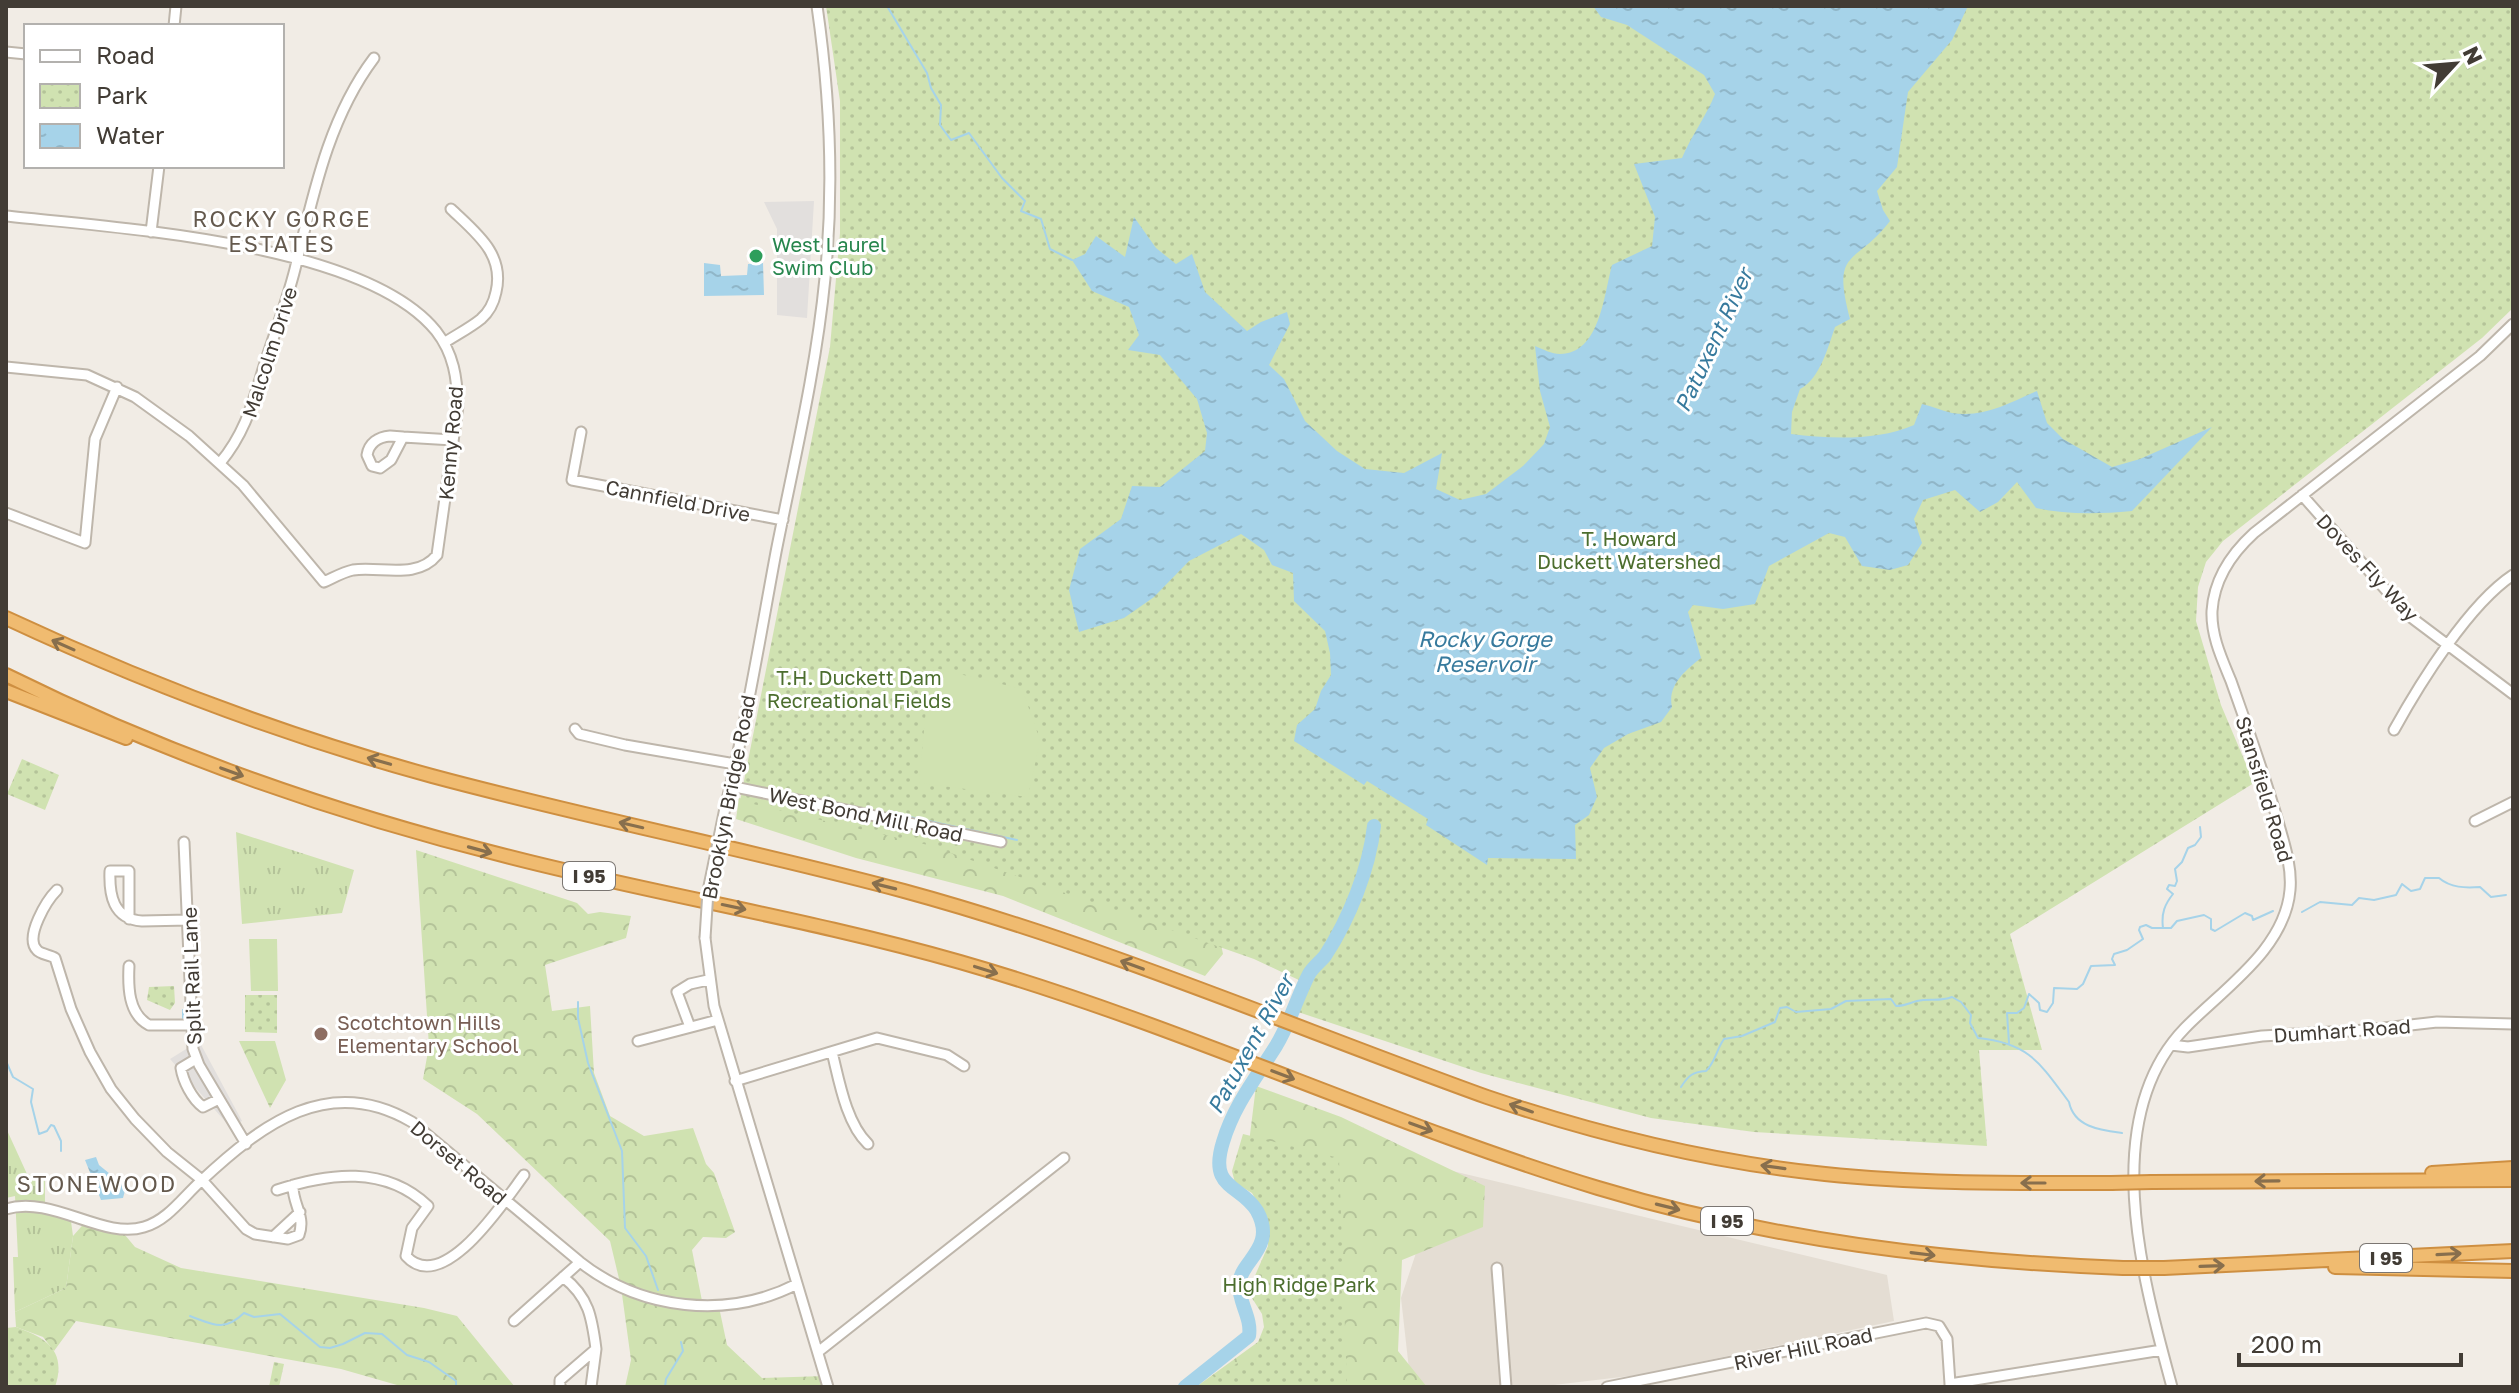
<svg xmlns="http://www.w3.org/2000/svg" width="2519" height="1393" font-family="'Golos Text',sans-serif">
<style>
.residential{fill:#e4ddd3}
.grass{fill:url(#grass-tufts)}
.forest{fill:url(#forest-crowns)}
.park{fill:url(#park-dots)}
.pitch{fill:#d0e2b1}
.parking{fill:#e2dfdd}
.water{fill:url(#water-ripples)}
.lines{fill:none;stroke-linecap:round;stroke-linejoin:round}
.stream{stroke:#a6d3e9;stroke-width:2}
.river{stroke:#a6d3e9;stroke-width:14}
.minor-casing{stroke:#beb6ab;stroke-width:13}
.highway-casing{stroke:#ce8f41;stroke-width:16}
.minor{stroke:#fff;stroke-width:9}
.highway{stroke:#f0bb70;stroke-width:12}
.minor-bridge-casing{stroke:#beb6ab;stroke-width:13;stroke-linecap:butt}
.highway-bridge-casing{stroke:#ce8f41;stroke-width:16;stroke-linecap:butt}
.minor-bridge{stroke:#fff;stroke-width:9}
.highway-bridge{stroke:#f0bb70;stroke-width:12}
.oneway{stroke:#886f4d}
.leisure-dot{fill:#2e9e5b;stroke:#fff;stroke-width:3}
.education-dot{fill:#8d6e63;stroke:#fff;stroke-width:3}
.labels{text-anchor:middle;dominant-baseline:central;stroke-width:6;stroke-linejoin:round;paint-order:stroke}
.shield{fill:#fff;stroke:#7b7672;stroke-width:2}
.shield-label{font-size:18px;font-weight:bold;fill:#423c35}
.leisure-label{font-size:20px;fill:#27864d;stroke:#fff;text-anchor:start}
.street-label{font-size:20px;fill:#423c35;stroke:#fff}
.park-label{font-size:20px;fill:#4c6e2e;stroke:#fff}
.education-label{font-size:20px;fill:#785e54;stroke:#fff;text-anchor:start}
.neighbourhood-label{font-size:22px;letter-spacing:2px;fill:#64594d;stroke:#fff}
.water-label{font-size:22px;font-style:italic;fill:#377a9d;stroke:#fff}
</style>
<defs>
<pattern id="grass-tufts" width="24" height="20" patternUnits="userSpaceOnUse" patternTransform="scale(2)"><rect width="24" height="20" fill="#d0e2b1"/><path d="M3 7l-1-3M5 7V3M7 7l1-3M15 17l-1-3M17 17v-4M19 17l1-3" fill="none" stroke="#b4c399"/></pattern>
<pattern id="forest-crowns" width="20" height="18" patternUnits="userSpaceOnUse" patternTransform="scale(2)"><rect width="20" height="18" fill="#d0e2b1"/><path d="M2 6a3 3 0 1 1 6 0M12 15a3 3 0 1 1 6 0" fill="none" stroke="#b4c399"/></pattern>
<pattern id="park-dots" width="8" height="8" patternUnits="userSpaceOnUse" patternTransform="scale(2)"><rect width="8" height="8" fill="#d0e2b1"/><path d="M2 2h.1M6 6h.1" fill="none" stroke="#b4c399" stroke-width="1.8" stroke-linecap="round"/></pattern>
<pattern id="water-ripples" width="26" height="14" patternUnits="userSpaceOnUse" patternTransform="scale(2)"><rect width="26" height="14" fill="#a6d3e9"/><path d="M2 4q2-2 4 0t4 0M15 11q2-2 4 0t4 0" fill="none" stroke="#90b6c8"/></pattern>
</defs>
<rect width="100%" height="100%" fill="#f1ece5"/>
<path class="residential" d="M1444 1169 1887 1275 1894 1321 1638 1375 1537 1387H1411L1401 1298Z"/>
<path class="grass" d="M236 832 354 870 342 913 242 924Z
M6 1128 27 1174 45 1179V1209L70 1214 73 1236 66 1288 15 1312 13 1257H18L15 1196 6 1198Z"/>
<path class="forest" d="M739 798 945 836 1218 930 1223 954 1205 976 1003 896 856 858 736 819Z
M416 850 577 903 588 914 600 912 631 916 626 938 545 965 552 1011 590 1006 594 1073 610 1116 644 1136 693 1128 706 1164 714 1173 735 1232 726 1238 703 1237 692 1250 703 1306 719 1307 727 1345 762 1378 825 1376 827 1387H625L631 1360 621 1287 610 1241 477 1114 423 1079 429 1046Z
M239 1041H275L286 1080 270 1108Z
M1256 1086 1341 1117 1485 1186 1483 1227 1402 1260 1398 1351 1427 1387H1196L1269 1334 1277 1241 1272 1201 1245 1175Z
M88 1219 120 1229 135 1247 181 1268 424 1308 457 1316 515 1387H404L341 1369 76 1321 54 1351 43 1337 16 1327 15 1312 66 1288 73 1236Z"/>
<path class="park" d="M826 6H2513V308L2482 338 2223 541 2206 562 2198 587 2196 621 2221 705 2254 783 2010 934 2042 1050H1979L1987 1146 1754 1132 1651 1118 1481 1073 1292 1010 1301 981 1254 959 928 845 740 801 830 347 840 233V101Z
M22 759 59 775 45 810 7 794Z
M174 986 175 1003 170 1010 147 1000 149 987Z
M245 995H277V1033L245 1032Z
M1243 1134 1339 1158 1347 1387H1204L1210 1380 1246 1358 1255 1350 1264 1327 1262 1314 1252 1298 1250 1287 1268 1246V1230L1265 1216 1252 1193 1235 1183 1232 1171Z
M16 1327C47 1338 67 1351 55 1387H6V1328Z
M274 1362 284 1364 279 1387H269Z"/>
<path class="pitch" d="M930 667 1022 689 1040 740 1028 797 919 783Z
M249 939H277L278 991H251Z"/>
<path class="parking" d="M814 201 807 318 777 315V229L764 202Z
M199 1041 242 1121 230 1127 170 1059Z"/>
<path class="water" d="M1593 6H1968L1952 40 1908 92 1897 167 1877 191 1883 210 1890 221C1855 267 1831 247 1850 319L1835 327C1828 347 1820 379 1800 389L1792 412 1791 434C1831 439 1877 441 1914 425L1922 404C1932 406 1942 411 1952 413 1984 418 2009 403 2037 391L2047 423 2063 439 2112 467 2140 459 2212 427 2132 511C2099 514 2068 515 2036 508L2017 482 1998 502 1980 512 1955 490 1923 500 1914 519 1922 543 1908 565 1890 570 1862 566 1845 537 1829 533 1769 566 1755 604 1723 609 1693 605 1688 612 1701 658C1686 670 1667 685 1672 707L1661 722 1628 734 1604 748 1590 768 1597 797 1589 815 1575 825 1576 859 1488 858 1487 865 1426 825 1428 819 1367 781 1364 785 1294 741 1297 725 1315 709 1321 691 1331 675 1330 653 1325 631 1294 601 1293 573 1272 565 1264 550 1241 534 1189 561 1154 597 1124 618 1079 632 1069 590 1080 549 1121 519 1132 486 1160 487 1205 451 1207 433 1197 399 1160 355 1128 350 1139 335 1129 307 1092 291 1072 260 1085 254 1096 236 1125 257 1134 217 1156 248 1176 264 1192 254 1205 292 1247 331 1261 322 1287 312 1290 324 1269 365 1284 379 1305 421 1337 451 1365 469 1404 473 1442 453 1436 489 1460 500 1486 494 1523 466 1544 444 1550 427 1540 391 1535 346C1542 349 1552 354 1560 354 1600 354 1604 294 1612 265L1652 246 1655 217 1634 164 1682 158C1691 136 1706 117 1715 94L1704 75 1627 25 1601 17Z
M704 263 720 265 721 276 747 275 748 264 763 263 764 295 704 296Z
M96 1157 99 1165 126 1187 123 1198 101 1200 85 1160Z"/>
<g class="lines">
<path class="stream" d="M887 6 927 73 931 88 941 105 940 125 951 140 969 133 1002 178 1025 201 1021 211 1041 219 1050 249 1072 260
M896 814 1017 840
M2302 912 2320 902 2352 905 2359 898 2374 900 2396 895 2402 884 2411 891 2420 889 2425 878H2439C2451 888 2465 888 2480 887L2491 897 2506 895
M2163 928C2161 913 2165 904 2173 894L2167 889 2169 885 2175 886 2177 881 2175 869 2182 862 2188 848 2195 845 2201 837 2200 827
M578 1002V1018L588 1063 622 1151 625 1228 646 1256 658 1290
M183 1018V1010
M2009 1043 2007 1013H2017L2024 1008 2029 994 2039 1003 2040 1010 2047 1012 2053 1003 2054 988 2077 989 2083 984 2091 966 2115 965 2112 959 2114 954 2127 950 2143 939 2139 930 2140 927 2146 925 2152 928H2171L2177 921 2204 915 2211 919V929L2215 931 2245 913 2252 916 2253 920 2273 911
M6 1061 13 1077 33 1089 31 1102 39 1134 47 1131 51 1125 54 1126 61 1141V1151
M1681 1087C1688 1076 1692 1072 1706 1071 1716 1061 1716 1050 1724 1039L1742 1036 1775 1022 1780 1008 1787 1007 1796 1012 1831 1009 1846 1001 1891 999 1896 1006C1905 1006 1909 1003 1917 1001 1929 998 1940 1002 1952 997L1961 1002 1971 1015 1970 1023 1978 1038C2029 1043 2040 1063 2069 1102 2074 1127 2100 1130 2122 1133
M190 1316C214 1325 224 1332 244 1313L254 1317 280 1314 320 1347 330 1348 343 1344 365 1333 382 1334 407 1355 429 1362 456 1381V1387
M665 1387 666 1379 683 1351 681 1342"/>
<path class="river" d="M1185 1387 1249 1336C1252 1317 1238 1302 1239 1283 1241 1261 1277 1247 1257 1211 1241 1184 1208 1190 1223 1142 1234 1105 1256 1078 1276 1046 1290 1023 1297 997 1309 974 1313 967 1320 962 1325 956 1349 919 1369 870 1374 826"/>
<g class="minor-casing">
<path id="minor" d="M174 26 176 6
M6 52 26 54
M6 216C116 228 364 242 436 331 454 354 457 378 458 406L437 555C417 580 380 566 353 570 343 572 333 578 324 582L243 485 189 436 135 397 87 375 6 367
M151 232 159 166
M444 343C456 335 470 328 481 319 489 312 494 302 496 292 505 254 476 233 451 209
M581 432 572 480 783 520
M390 436 403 437 391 460 380 468 372 466 367 455C369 443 378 437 390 436Z
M403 437 453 440
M220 463C246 432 253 401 265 363 275 332 287 301 295 269 313 196 328 119 374 58
M2302 495 2408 615 2513 694
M6 513 85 543 95 439 117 387
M575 729 579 734 625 745 735 764
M2394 730C2420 683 2469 604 2513 575
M730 786 1001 842
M725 808C746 724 760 638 776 552 794 461 816 371 825 278 834 188 830 96 817 6
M2475 821 2513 802
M184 842 193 1049 199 1065 246 1144
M57 890C47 900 24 937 37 950 40 954 50 955 55 958L71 1009 90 1052 111 1089 135 1119 167 1152 202 1180 246 1229 255 1234 288 1239 299 1235C306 1216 292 1203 293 1185
M129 919V871H110C109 895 113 919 142 921L189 920
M705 938 714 1006 828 1387
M129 966C128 986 128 1014 149 1025H190
M690 1027 677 992 690 984 708 980
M638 1041 718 1020
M2171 1045 2188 1047 2262 1036 2366 1030 2437 1022 2513 1024
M832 1052C839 1080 846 1123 868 1144
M196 1059 181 1068C183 1081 192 1099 203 1107L219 1099
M735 1081 877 1038 947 1055 964 1066
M277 1190C328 1173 385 1165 428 1206L412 1228 406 1256C443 1297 505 1200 524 1175
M6 1209C53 1195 103 1240 144 1227 168 1220 183 1197 201 1181 262 1124 329 1073 412 1122L580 1262C641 1310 727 1320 797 1284
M273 1237 300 1212
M1497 1268 1506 1387
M563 1277C589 1297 592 1318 596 1349
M514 1321 580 1262
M818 1352 1064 1158
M560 1387V1380L596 1349 591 1387
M1607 1387 1926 1323 1939 1326 1947 1339 1950 1384
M1950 1387V1384L2162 1350
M2172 1387C2143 1280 2097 1119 2185 1028 2223 989 2285 949 2290 890 2292 868 2285 846 2279 825 2265 776 2248 729 2231 681 2222 659 2211 636 2212 611 2214 579 2231 554 2254 533L2480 356 2513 324"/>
</g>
<g class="highway-casing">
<path id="highway" d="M6 618C143 682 285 736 432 776 588 818 747 849 904 891 1103 945 1293 1027 1487 1097 1596 1134 1710 1162 1825 1174 1920 1184 2015 1183 2111 1183
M6 675C165 754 334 813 506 856 657 895 810 919 960 962 1177 1024 1382 1122 1598 1188 1769 1240 1945 1261 2123 1268
M6 691 126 738
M2432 1173 2513 1168
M2152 1182 2513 1180
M2335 1267 2513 1271
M2164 1268 2513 1251"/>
</g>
<use href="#minor" class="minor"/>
<use href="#highway" class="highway"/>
<g class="minor-bridge-casing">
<path id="minor-bridge" d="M705 938 708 891 725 808"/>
</g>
<g class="highway-bridge-casing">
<path id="highway-bridge" d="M2111 1183 2152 1182
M2123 1268H2164"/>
</g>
<use href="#minor-bridge" class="minor-bridge"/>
<use href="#highway-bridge" class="highway-bridge"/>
</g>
<defs><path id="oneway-shaft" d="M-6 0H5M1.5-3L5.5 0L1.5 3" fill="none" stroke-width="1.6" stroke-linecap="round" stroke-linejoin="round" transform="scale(2)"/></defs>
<g class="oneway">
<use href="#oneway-shaft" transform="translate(63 645) rotate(-156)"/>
<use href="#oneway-shaft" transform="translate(379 761) rotate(-164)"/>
<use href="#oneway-shaft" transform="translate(232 772) rotate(20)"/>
<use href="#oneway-shaft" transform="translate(631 825) rotate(-167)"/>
<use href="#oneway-shaft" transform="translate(480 850) rotate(15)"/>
<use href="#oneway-shaft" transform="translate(884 886) rotate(-166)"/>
<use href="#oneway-shaft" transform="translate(734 907) rotate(12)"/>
<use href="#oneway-shaft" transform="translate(1132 965) rotate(-160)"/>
<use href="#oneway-shaft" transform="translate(986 970) rotate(17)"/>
<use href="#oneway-shaft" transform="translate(1283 1075) rotate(21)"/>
<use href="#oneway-shaft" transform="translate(1521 1108) rotate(-161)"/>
<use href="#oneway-shaft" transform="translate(1421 1127) rotate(20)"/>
<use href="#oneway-shaft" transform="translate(1773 1167) rotate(-172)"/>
<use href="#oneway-shaft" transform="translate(2267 1181) rotate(179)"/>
<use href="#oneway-shaft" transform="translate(2033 1183) rotate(180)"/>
<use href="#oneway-shaft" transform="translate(1668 1207) rotate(14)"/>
<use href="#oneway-shaft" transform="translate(1923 1254) rotate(7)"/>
<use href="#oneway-shaft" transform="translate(2449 1254) rotate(-3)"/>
<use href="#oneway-shaft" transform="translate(2212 1266) rotate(-2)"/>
</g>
<circle class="leisure-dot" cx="756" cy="256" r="8"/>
<circle class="education-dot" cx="321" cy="1034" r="8"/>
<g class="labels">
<g class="shield">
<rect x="563" y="862" width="52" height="28" rx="6"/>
<rect x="1701" y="1207" width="52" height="28" rx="6"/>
<rect x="2360" y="1244" width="52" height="28" rx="6"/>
</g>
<g class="shield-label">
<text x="589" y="876">I 95</text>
<text x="1727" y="1221">I 95</text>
<text x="2386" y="1258">I 95</text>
</g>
<g class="leisure-label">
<text x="772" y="244">West Laurel<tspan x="772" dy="23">Swim Club</tspan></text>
</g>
<g class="street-label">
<text transform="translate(269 352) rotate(-72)">Malcolm Drive</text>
<text transform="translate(450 443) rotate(-85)">Kenny Road</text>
<text transform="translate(678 500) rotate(11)">Cannfield Drive</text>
<text transform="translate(2368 567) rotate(47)">Doves Fly Way</text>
<text transform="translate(2265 789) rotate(73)">Stansfield Road</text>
<text transform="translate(728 797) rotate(-79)">Brooklyn Bridge Road</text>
<text transform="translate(866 814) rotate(12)">West Bond Mill Road</text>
<text transform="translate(191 976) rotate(-92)">Split Rail Lane</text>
<text transform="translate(2342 1030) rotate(-4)">Dumhart Road</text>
<text transform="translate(459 1162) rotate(40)">Dorset Road</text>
<text transform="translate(1803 1348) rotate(-12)">River Hill Road</text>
</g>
<g class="park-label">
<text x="1629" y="538">T. Howard<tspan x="1629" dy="23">Duckett Watershed</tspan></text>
<text x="859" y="677">T.H. Duckett Dam<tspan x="859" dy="23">Recreational Fields</tspan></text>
<text x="1299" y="1284">High Ridge Park</text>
</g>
<g class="education-label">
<text x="337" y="1022">Scotchtown Hills<tspan x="337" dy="23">Elementary School</tspan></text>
</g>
<g class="neighbourhood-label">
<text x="282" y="218">ROCKY GORGE<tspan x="282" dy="25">ESTATES</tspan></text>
<text x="97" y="1183">STONEWOOD</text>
</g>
<g class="water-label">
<text transform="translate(1713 340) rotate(-65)">Patuxent River</text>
<text x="1485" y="638">Rocky Gorge<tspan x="1485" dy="25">Reservoir</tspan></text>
<text transform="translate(1250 1044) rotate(-61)">Patuxent River</text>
</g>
</g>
<rect width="2519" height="1393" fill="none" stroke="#423c35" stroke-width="16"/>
<rect x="24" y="24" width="260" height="144" fill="#ffffff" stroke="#b3b1ae" stroke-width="2"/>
<rect x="40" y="50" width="40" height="12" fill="#ffffff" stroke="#b3b1ae" stroke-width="2"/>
<text x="96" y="64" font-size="24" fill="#423c35">Road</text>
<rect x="40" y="84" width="40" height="24" fill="url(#park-dots)" stroke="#b3b1ae" stroke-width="2"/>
<text x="96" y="104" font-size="24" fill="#423c35">Park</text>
<rect x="40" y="124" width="40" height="24" fill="url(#water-ripples)" stroke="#b3b1ae" stroke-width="2"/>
<text x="96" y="144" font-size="24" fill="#423c35">Water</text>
<g transform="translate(2455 64) rotate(64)" stroke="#ffffff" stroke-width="6" paint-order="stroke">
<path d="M0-6L14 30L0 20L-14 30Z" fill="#423c35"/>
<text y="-12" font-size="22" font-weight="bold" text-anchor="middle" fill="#423c35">N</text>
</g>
<path d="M2239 1353v12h222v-12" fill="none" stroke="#423c35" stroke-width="4"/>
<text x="2251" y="1353" font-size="24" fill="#423c35" stroke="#ffffff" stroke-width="6" paint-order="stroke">200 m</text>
</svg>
